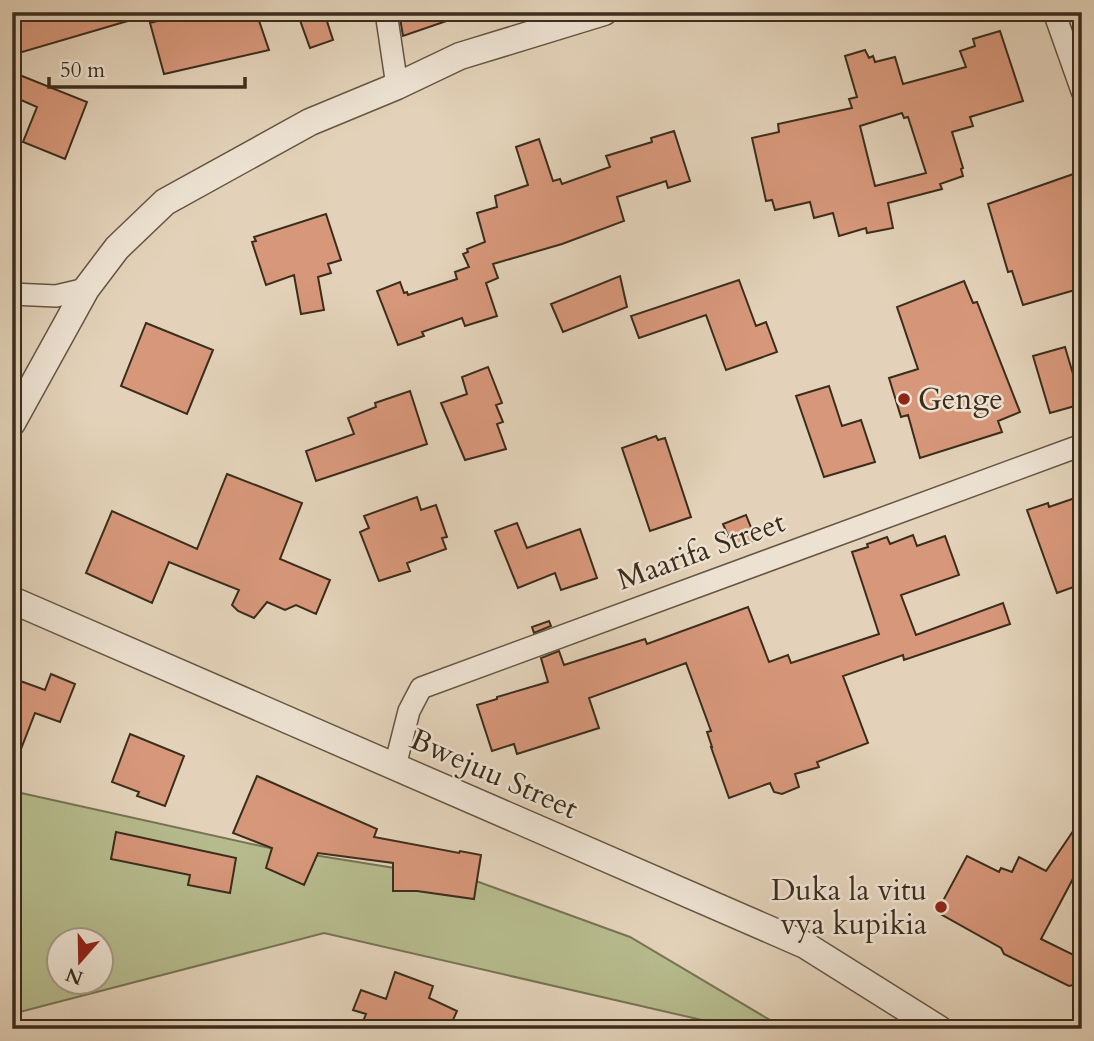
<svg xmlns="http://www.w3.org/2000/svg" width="1094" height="1041" font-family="Cardo,serif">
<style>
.green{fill:#b6bb8d;stroke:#787454;stroke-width:2;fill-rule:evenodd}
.building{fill:#d7977a;stroke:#3b2d1c;stroke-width:2;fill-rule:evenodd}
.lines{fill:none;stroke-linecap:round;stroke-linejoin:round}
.minor-casing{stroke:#655643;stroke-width:24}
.tertiary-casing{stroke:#655643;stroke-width:29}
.minor{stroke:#ede2d2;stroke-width:21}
.tertiary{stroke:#ede2d2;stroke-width:26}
.poi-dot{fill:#8f2418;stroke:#ede2d2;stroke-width:2.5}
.labels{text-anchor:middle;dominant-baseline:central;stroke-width:5;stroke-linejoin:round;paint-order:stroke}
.poi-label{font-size:30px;fill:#3b2d1c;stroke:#ede2d2;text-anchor:start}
.street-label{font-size:30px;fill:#3b2d1c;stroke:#ede2d2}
</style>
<rect width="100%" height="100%" fill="#e3d2b9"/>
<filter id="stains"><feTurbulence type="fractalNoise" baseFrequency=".00286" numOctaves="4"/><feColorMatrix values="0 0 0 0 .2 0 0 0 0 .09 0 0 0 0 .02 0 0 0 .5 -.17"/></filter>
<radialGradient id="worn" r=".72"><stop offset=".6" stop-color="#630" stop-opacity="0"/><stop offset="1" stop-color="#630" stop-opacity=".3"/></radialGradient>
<path class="green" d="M12 791 270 848 476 881 630 937 785 1029H741L324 933 12 1014ZM60 940H102V982H60Z"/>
<path class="building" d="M25 12H137L138 18 12 55V45Z
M191 12H256L269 50 164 74 150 23Z
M297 12H324L333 40 310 48Z
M399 12H461V16L403 36Z
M1000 31 1023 101 970 117 973 126 952 132 963 168 961 169 963 176 940 184 942 189 888 203 893 228 867 233 866 228 839 236 833 213 814 218 810 202 775 210 772 200 766 201 752 138 779 132 778 124 852 108 849 99 857 97 845 56 865 50 869 58 873 56 875 62 895 57 903 84 966 67 960 51 975 46 973 39ZM902 113 904 118 908 117 926 173 875 186 860 126Z
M12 72 87 102 65 159 23 142 37 107 12 96Z
M674 131 690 181 668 188 666 181 617 197 624 221 562 244 493 264 498 278 486 283 497 316 465 326 462 318 422 332 424 336 398 345 377 291 400 282 404 293 407 292 408 295 457 279 455 272 469 267 463 254 468 252 467 249 485 242 477 213 497 207 495 196 528 185 516 147 539 139 553 181 560 179 562 184 610 167 606 156 652 142 651 138Z
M1082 171V288L1023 305 1012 271 1008 272 988 204Z
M326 214 341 260 328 264 331 273 318 277 324 310 301 314 294 275 266 285 252 242 256 241 254 237Z
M620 276 627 307 563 332 551 304Z
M739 280 756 326 766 322 777 352 726 370 706 315 639 338 631 316Z
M964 281 973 303 977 302 1020 412 998 421 1002 432 920 458 908 415 901 417 889 378 918 369 897 307Z
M146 323 213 350 187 414 121 386Z
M1065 347 1082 404 1050 413 1033 356Z
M488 367 502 403 496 405 503 422 497 424 506 449 465 460 441 403 467 394 462 377Z
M829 386 842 426 861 420 875 462 824 477 796 396Z
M410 391 427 444 316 481 306 451 354 434 348 418 376 407 375 403Z
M656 436 658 440 665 438 691 517 650 531 622 448Z
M227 474 302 503 280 559 330 580 316 614 296 605 285 610 267 602 254 618 238 611 232 605 239 590 169 562 152 603 86 573 112 511 197 549Z
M417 497 421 510 436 505 447 537 442 538 446 549 407 563 410 571 379 581 360 532 369 528 364 516Z
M1075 498 1082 517V584L1057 593 1027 510 1048 503 1049 507Z
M746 515 756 540 733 548 723 524Z
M517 523 527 548 580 529 597 578 561 590 555 573 518 588 495 531Z
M913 535 917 546 945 536 959 575 901 595 916 635 1003 603 1010 624 904 660 903 655 843 676 868 743 817 762 819 767 795 774 799 787 782 794 774 792 770 783 729 798 711 747H712L707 732 711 731 686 663 589 698 599 728 517 754 514 744 492 751 477 705 497 699V697L548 682 541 658 559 651 564 665 645 639 647 644 748 607 769 662 788 655 791 663 879 634 852 552 868 547 867 544 887 537 890 544Z
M549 621 551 626 534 633 532 627Z
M51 674 75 684 60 722 35 713 14 767 12 766V678L45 690Z
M130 734 184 756 165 806 137 796 139 792 112 782Z
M257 776 377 829 374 837 459 853 460 851 481 855 474 899 417 891H393V863L318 853 304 885 266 868 272 848 233 833Z
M1082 818V879L1075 875 1041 939 1082 959V983L1069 986 1004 954 1001 948 937 912 967 856 999 872 1001 868 1012 872 1019 857 1046 871Z
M116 832 236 858 230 893 188 885 190 875 111 859Z
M395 972 433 986 429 998 457 1011 449 1029H360L366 1014 353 1010 361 990 386 999Z"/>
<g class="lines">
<g class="minor-casing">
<path id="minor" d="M386 12 397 86
M1054 12 1082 91
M12 294 56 296 86 289
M395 766 409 711 421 688 1082 445"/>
</g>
<g class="tertiary-casing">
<path id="tertiary" d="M12 423 86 289 117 248 165 202 310 122 397 86 460 56 604 12
M12 600 805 945 939 1029"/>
</g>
<use href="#minor" class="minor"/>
<use href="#tertiary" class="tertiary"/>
</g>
<g class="poi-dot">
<circle cx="904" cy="399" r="7"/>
<circle cx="941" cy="907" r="7"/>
</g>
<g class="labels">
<g class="poi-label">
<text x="918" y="399">Genge</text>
<text x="927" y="890" text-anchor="end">Duka la vitu<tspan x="927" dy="34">vya kupikia</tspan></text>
</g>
<g class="street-label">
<text transform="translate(701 551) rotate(-20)">Maarifa Street</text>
<text transform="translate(494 774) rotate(24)">Bwejuu Street</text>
</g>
</g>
<rect width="1094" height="1041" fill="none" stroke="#e3d2b9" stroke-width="42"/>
<rect x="14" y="14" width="1066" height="1013" fill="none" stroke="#3b2d1c" stroke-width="3.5"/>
<rect x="21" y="21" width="1052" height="999" fill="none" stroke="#3b2d1c" stroke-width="2"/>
<g transform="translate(80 961) rotate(200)"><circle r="33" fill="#ede2d2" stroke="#a69a89" stroke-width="2"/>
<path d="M0-5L12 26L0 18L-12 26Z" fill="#8f2418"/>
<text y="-10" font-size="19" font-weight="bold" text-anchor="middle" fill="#3b2d1c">N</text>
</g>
<path d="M49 77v10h196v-10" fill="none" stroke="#3b2d1c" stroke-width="3.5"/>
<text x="60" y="77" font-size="21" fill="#3b2d1c" stroke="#ede2d2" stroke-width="5" paint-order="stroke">50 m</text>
<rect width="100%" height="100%" filter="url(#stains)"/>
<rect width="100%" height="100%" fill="url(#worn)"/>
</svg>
